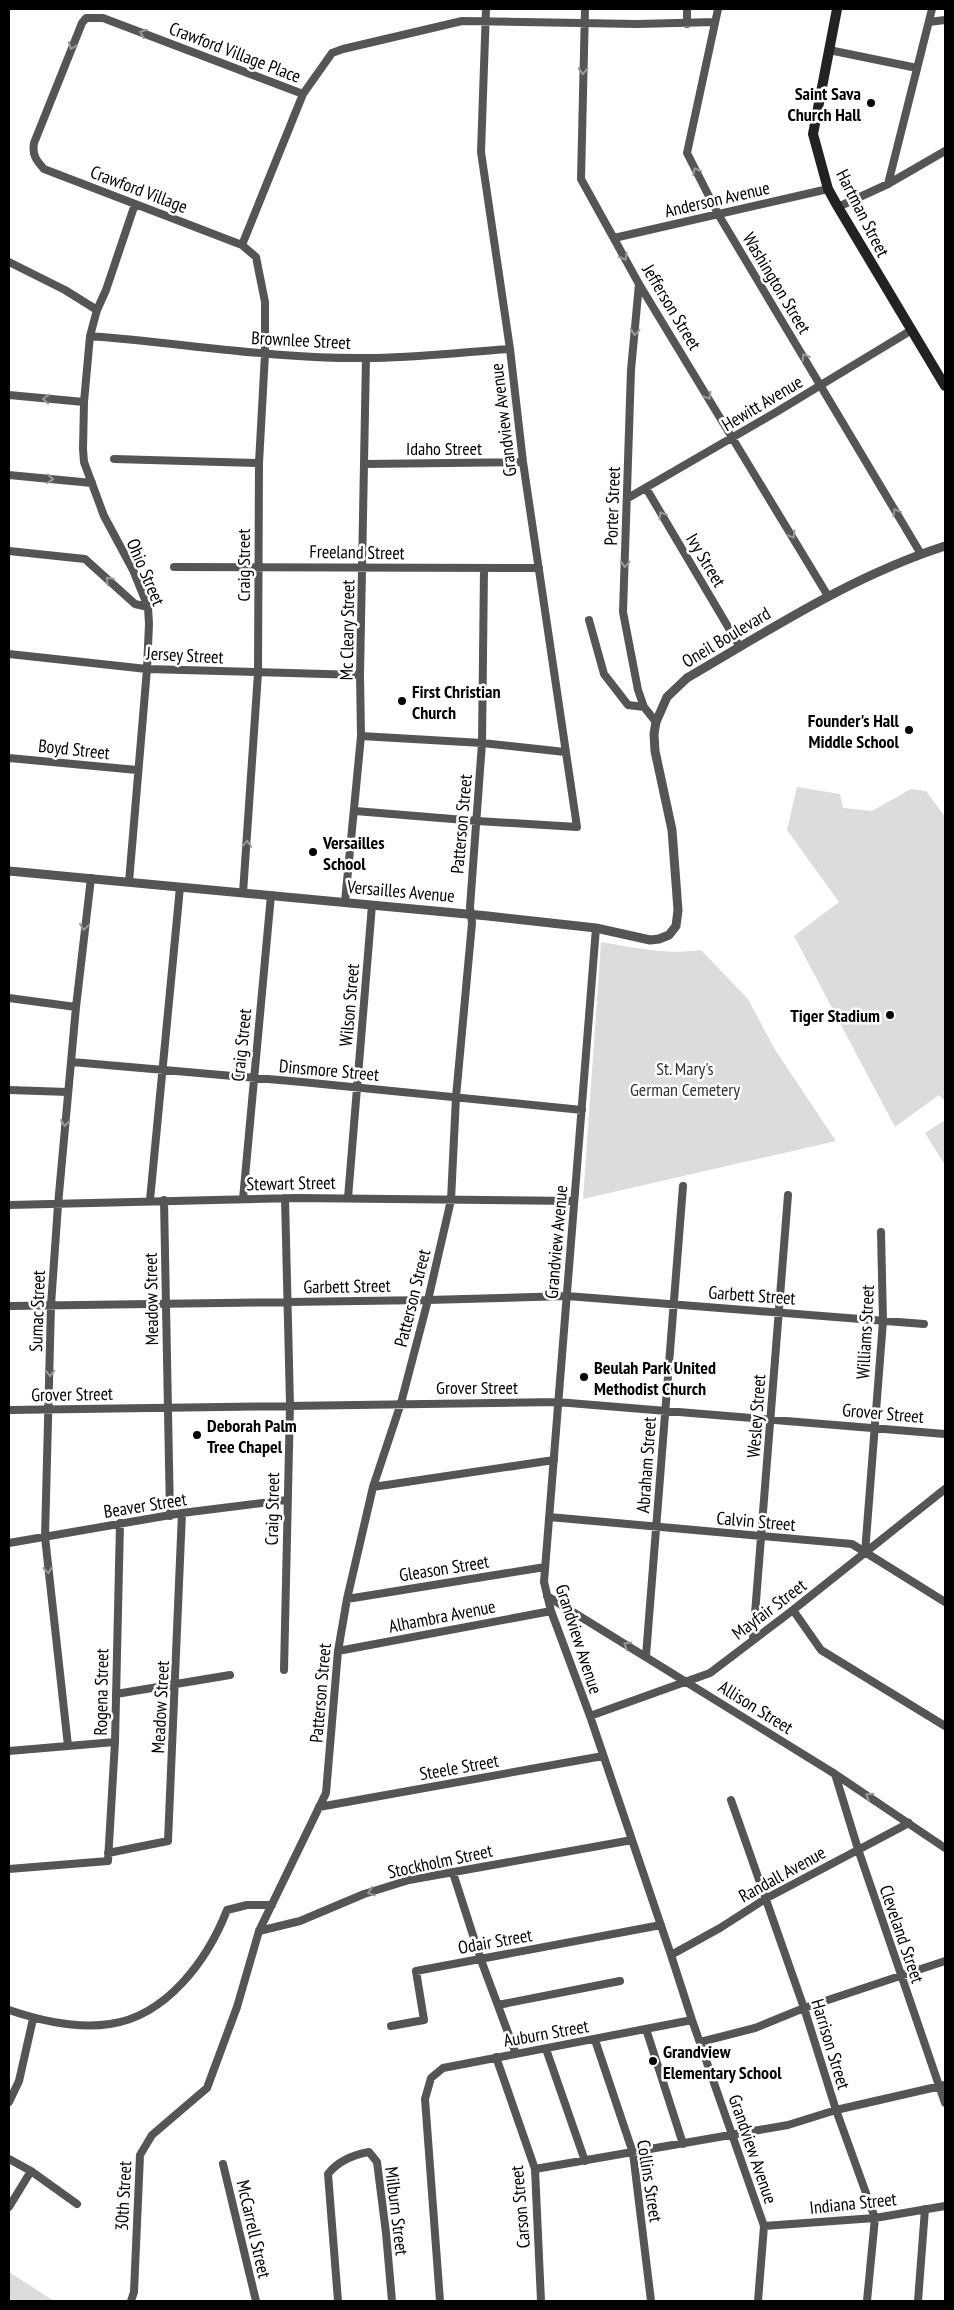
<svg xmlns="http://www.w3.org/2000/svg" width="954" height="2310" font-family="'PT Sans Narrow',sans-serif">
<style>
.green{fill:#dcdcdc}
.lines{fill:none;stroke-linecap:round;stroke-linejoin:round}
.minor{stroke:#555;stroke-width:8}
.tertiary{stroke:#555;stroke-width:9}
.secondary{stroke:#222;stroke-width:10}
.oneway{stroke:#999}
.poi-dot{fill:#000;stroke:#fff;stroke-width:2}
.labels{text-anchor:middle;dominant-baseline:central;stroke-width:5;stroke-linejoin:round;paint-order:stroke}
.street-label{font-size:18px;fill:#000;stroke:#fff}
.poi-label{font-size:18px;font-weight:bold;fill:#000;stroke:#fff;text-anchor:start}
.park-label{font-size:18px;fill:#333;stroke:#fff}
</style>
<rect width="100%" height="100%" fill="#fff"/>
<path class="green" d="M797 787 840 794 843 808 872 811 911 789 926 791 945 817V1101L939 1095 895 1127 794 936 839 902 787 830Z
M601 942C635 948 667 955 701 950L748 999 774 1048 836 1141 583 1199Z
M945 1120V1165L925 1133Z
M9 2272 54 2301H9Z"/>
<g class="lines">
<path class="minor" d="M585 9 581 179 639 284 828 596
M718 9 687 153 718 214 921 554
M929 22 945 20
M687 24V9
M829 50 917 68
M888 184 932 9
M838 207 888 184 945 151
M614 238 828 189
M242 245 303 94 332 53 343 49 462 21 637 24 715 22
M9 262 65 290 97 310
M639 284 631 370 623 612 638 690 644 707 656 722
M90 336C182 343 274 359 366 358 414 358 462 352 510 349
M9 395 84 402
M114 459 259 463
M365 464 523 462
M9 475 92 483
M646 488 740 647
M628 498 778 411 910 331
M9 551 85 559 135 604 148 607
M174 567 539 568
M589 620 604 674 628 705 644 707
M9 654 147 669 360 675
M361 736 482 743 565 752
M9 758 137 770
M355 811 477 821 577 827 523 462 510 349 481 152 486 9
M129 882 147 669 149 624 148 607 133 570 104 516 84 462 83 449 84 402 90 336 97 310 106 290 135 204
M243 893 258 673 259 463 265 354V302L256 257 242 245 44 169C36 160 32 155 34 143L82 23 86 18H103L303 94
M345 902 361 736 360 675 366 358
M596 928 544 1582 551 1611 590 1716 671 1955 692 2020 764 2226 758 2301
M9 998 76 1007
M72 1062 302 1082 582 1110
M9 1090 68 1092
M348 1198 372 905
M243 1199 271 895
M150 1200 180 887
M164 1200 170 1516
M9 1205 296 1198 574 1201
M9 1306 428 1300 567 1296 924 1324
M9 1410 557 1402 945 1434
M373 1487 554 1460
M549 1517 852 1544 945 1602
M9 1543 182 1513 287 1500
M865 1553 883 1321 881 1232
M547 1596 835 1774 945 1848
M347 1599 545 1567
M793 1610 821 1650 945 1726
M753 1639 788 1195
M338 1651 551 1611
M646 1656 683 1186
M284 1670 290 1405 285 1198
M116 1694 230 1675
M590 1716 710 1673 793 1610 945 1489
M68 1746 45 1537 51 1305 58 1205 76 1007 91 878
M9 1751 115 1742
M835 1774 858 1849 945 2103
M731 1800 804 2008 836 2110 875 2218 867 2301
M319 1807 603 1756
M108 1853 168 1841 182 1513
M9 1869 108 1861 115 1742 120 1523
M453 1873 481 1960 516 2054
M259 1931 300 1921 364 1894 409 1880 632 1840
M671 1955 720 1928 765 1899 909 1823
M498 2005 620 1981
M9 2010C41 2021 76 2029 110 2024 167 2016 208 1959 227 1910L247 1905H272
M391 2026 424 2020 416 1971 661 1925
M646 2029 683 2144
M595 2040 633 2153 651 2301
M700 2042 755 2028 804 2008 945 1961
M546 2049 585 2161
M496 2057 535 2169 541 2301
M9 2102 19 2081 33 2019
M9 2159 31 2171 77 2204
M223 2164 256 2301
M535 2169 788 2125 836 2110 945 2085
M9 2207 31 2171
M764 2226 875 2218 945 2206
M131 2301 134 2292 140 2155 152 2135 207 2088 237 2007 259 1931 326 1793 338 1651 347 1599 373 1487 401 1403 428 1300 451 1200 456 1097 472 923 470 907 482 743 484 569
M338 2301 328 2174C338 2161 352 2155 369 2152L377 2162 386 2233 392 2301
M440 2301 425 2099 431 2078 443 2068 692 2020
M918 2301 925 2209"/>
<path class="tertiary" d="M9 871 488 916 596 928 650 940 659 939 669 935 676 926 678 910 672 830 655 751 654 734 656 722 667 697 687 678C771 629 852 576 945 546"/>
<path class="secondary" d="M837 9 813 134 828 189 838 207 945 386"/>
</g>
<defs><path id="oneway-chevron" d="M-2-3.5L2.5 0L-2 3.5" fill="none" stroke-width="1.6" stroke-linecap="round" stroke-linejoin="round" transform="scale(1.25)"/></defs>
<g class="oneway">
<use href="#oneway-chevron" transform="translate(143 33) rotate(-159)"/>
<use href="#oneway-chevron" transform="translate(72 46) rotate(112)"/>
<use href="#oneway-chevron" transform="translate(583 71) rotate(91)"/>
<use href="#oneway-chevron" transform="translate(696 171) rotate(-117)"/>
<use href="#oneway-chevron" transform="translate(624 257) rotate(60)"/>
<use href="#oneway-chevron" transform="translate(635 332) rotate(95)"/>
<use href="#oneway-chevron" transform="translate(805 357) rotate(-121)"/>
<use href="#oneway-chevron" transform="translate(708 396) rotate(58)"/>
<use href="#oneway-chevron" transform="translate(46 399) rotate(-175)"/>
<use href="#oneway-chevron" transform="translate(50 479) rotate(6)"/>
<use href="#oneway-chevron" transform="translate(896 512) rotate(-120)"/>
<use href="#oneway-chevron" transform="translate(662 515) rotate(-121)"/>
<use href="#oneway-chevron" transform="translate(792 535) rotate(59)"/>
<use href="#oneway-chevron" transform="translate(625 564) rotate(92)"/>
<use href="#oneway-chevron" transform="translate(109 580) rotate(-135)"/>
<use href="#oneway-chevron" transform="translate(247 844) rotate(-86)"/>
<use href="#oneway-chevron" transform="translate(84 927) rotate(98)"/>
<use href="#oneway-chevron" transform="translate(65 1123) rotate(95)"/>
<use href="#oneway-chevron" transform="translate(50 1373) rotate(90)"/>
<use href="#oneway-chevron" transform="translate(48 1570) rotate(84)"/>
<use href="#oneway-chevron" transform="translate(627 1645) rotate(-149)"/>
<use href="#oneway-chevron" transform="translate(869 1796) rotate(-147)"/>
<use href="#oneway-chevron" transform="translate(371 1892) rotate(162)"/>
</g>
<g class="poi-dot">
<circle cx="871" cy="103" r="5"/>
<circle cx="402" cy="701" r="5"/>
<circle cx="909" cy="730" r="5"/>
<circle cx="313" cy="852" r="5"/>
<circle cx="890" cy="1015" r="5"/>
<circle cx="584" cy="1377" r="5"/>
<circle cx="197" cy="1435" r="5"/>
<circle cx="653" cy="2061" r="5"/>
</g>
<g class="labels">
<g class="street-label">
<text transform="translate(235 52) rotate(21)">Crawford Village Place</text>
<text transform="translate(139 189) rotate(21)">Crawford Village</text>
<text transform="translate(717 199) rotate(-13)">Anderson Avenue</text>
<text transform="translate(863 213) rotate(63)">Hartman Street</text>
<text transform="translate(777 283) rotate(59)">Washington Street</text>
<text transform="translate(672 307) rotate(59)">Jefferson Street</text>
<text transform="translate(301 340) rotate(3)">Brownlee Street</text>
<text transform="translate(762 403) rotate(-31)">Hewitt Avenue</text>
<text transform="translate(503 420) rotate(-97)">Grandview Avenue</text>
<text x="444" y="448">Idaho Street</text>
<text transform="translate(612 506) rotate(-88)">Porter Street</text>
<text transform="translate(357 552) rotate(1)">Freeland Street</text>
<text transform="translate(706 560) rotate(59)">Ivy Street</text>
<text transform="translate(243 565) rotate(-90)">Craig Street</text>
<text transform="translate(146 572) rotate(67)">Ohio Street</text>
<text transform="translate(347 630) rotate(-89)">Mc Cleary Street</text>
<text transform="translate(726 637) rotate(-31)">Oneil Boulevard</text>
<text transform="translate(185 655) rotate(3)">Jersey Street</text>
<text transform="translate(74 749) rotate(6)">Boyd Street</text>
<text transform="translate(461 824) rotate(-85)">Patterson Street</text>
<text transform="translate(401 891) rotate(5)">Versailles Avenue</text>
<text transform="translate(349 1005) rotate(-85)">Wilson Street</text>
<text transform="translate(241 1045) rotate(-84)">Craig Street</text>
<text transform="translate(329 1070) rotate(5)">Dinsmore Street</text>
<text transform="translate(291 1183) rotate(-1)">Stewart Street</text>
<text transform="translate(556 1242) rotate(-85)">Grandview Avenue</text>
<text transform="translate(347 1286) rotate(-1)">Garbett Street</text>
<text transform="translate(752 1295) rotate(4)">Garbett Street</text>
<text transform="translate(412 1298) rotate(-76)">Patterson Street</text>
<text transform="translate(151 1299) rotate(-91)">Meadow Street</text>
<text transform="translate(37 1311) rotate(-88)">Sumac Street</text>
<text transform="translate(865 1332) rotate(-87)">Williams Street</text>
<text x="477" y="1387">Grover Street</text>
<text transform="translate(72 1394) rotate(-1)">Grover Street</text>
<text transform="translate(883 1413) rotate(5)">Grover Street</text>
<text transform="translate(756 1416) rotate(-86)">Wesley Street</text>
<text transform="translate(646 1465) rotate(-86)">Abraham Street</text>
<text transform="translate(145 1505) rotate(-9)">Beaver Street</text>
<text transform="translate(272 1509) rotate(-89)">Craig Street</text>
<text transform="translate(756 1521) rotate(5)">Calvin Street</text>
<text transform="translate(444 1568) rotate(-9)">Gleason Street</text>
<text transform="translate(769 1609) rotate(-37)">Mayfair Street</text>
<text transform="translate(442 1616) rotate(-11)">Alhambra Avenue</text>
<text transform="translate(579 1639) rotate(72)">Grandview Avenue</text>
<text transform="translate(101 1692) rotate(-89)">Rogena Street</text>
<text transform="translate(320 1693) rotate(-85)">Patterson Street</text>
<text transform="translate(160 1707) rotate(-87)">Meadow Street</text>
<text transform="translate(756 1707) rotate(32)">Allison Street</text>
<text transform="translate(459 1767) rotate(-10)">Steele Street</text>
<text transform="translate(440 1861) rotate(-12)">Stockholm Street</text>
<text transform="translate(782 1874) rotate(-29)">Randall Avenue</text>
<text transform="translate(902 1934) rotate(71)">Cleveland Street</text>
<text transform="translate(495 1941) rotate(-10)">Odair Street</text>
<text transform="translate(546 2033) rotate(-10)">Auburn Street</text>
<text transform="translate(831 2044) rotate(73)">Harrison Street</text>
<text transform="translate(753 2149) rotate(71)">Grandview Avenue</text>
<text transform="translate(650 2181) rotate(81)">Collins Street</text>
<text transform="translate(123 2196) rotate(-87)">30th Street</text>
<text transform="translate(853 2203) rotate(-6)">Indiana Street</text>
<text transform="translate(520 2207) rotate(-95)">Carson Street</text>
<text transform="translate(397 2211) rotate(83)">Milburn Street</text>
<text transform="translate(254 2229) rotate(77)">McCarrell Street</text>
</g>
<g class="poi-label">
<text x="861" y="93" text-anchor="end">Saint Sava<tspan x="861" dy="21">Church Hall</tspan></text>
<text x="412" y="691">First Christian<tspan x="412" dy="21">Church</tspan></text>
<text x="899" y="720" text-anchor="end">Founder's Hall<tspan x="899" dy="21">Middle School</tspan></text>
<text x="323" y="842">Versailles<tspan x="323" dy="21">School</tspan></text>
<text x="880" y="1015" text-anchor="end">Tiger Stadium</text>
<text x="594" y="1367">Beulah Park United<tspan x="594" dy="21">Methodist Church</tspan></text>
<text x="207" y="1425">Deborah Palm<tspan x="207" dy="21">Tree Chapel</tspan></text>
<text x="663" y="2051">Grandview<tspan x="663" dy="21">Elementary School</tspan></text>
</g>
<g class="park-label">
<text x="685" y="1068">St. Mary's<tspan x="685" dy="21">German Cemetery</tspan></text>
</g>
</g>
<rect width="954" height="2310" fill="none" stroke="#000000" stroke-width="20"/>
</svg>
